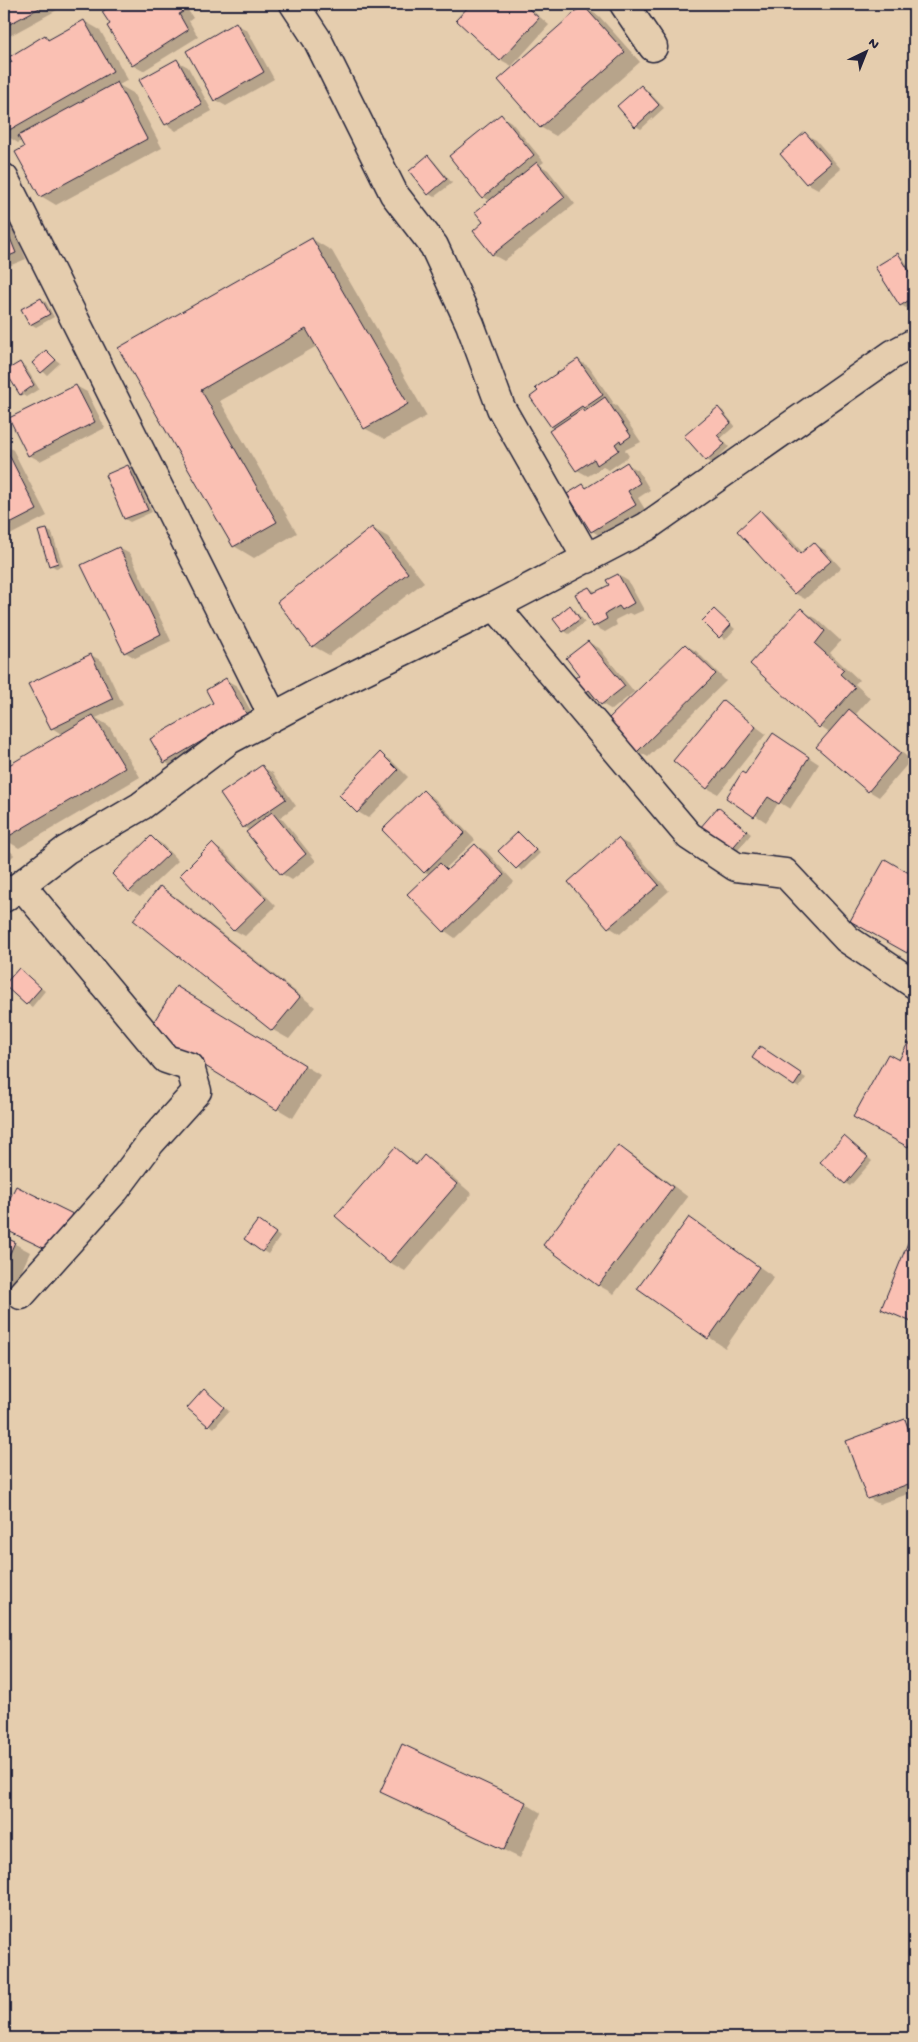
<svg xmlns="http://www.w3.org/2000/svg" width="918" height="2042" font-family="'Gochi Hand',sans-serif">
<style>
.shadow{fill:#0003}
.building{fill:#fac0b3;stroke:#22223b}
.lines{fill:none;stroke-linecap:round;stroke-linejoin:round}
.minor-casing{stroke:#22223b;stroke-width:31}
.minor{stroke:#e5cdae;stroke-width:28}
</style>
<rect width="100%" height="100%" fill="#e5cdae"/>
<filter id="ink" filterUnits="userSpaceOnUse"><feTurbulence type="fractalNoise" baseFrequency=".02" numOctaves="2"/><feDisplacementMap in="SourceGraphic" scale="10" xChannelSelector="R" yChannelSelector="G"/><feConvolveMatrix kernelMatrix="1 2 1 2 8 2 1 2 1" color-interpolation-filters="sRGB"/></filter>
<g filter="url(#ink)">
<path class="shadow" d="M4 4H53L57 10 4 39Z
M109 4H184L193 18 189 21 198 37 143 71 132 65 112 25 111 7Z
M473 4H525L549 25 512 66 501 60 458 20Z
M583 7 599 16 640 62 556 136 540 127Z
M84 21 100 30 128 80 119 85 133 93 162 148 56 205 41 196 22 141 18 143 4 134V68L45 37 51 40Z
M236 24 247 30 274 79 226 106 215 100Z
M177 61 188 67 212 111 176 131 166 124Z
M641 86 646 89 664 108 641 129 636 126Z
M501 116 511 122 544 162 540 165 548 170 575 204 504 261 493 255 475 231 485 222 491 201 483 197Z
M805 134 816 140 841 169 818 189 807 183 782 154Z
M428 157 433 160 452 183 434 197 429 194Z
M4 207 26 259 4 268Z
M312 239 332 251 427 416 385 439 364 428 317 346 220 401 297 533 254 558 234 546 120 349Z
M898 255 903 258 914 275V303L906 308 901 305 877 268Z
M41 299 46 302 54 317 36 327 31 324Z
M46 352 60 363 47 375 34 363Z
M578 360 589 367 613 402 612 403 616 405 641 442 625 450 629 456 609 470 603 467 588 476 577 470 555 428 551 426Z
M20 364 25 366 39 389 26 397 21 394Z
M76 386 87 392 105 428 40 461 29 455Z
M718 408 723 411 735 426 721 438 729 447 712 463 707 460Z
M4 444 13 450 47 516 4 538Z
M627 464 638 470 650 490 638 498 646 511 602 537 592 531 583 485 588 488Z
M128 466 133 469 152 512 130 522 125 519Z
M761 512 771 518 803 553 814 544 825 550 841 568 805 599 794 593Z
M372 528 388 537 424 582 329 655 313 646 278 602Z
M47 530 52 533 63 566 56 568 51 565Z
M119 548 130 554 171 641 135 658 125 652Z
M618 575 628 581 644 610 633 615 629 613 615 620 617 625 605 632 594 626 589 588 597 592 611 585Z
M570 607 575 610 585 622 569 634 564 631Z
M801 610 817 619 841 641 830 653 859 680 855 684 870 698 856 714 911 760 879 797 869 791 830 733 820 727Z
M719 614 735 629 725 640 704 621Z
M588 642 599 648 636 694 685 645 696 651 726 681 648 757 637 751 634 692 612 710 602 704 597 698 591 703 580 697 581 675Z
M91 655 102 661 123 705 96 718 109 726 140 777 19 848 4 839V770L63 735 52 728Z
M226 680 237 686 257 722 176 769 165 762 215 703Z
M723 702 766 734 718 794 707 788Z
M784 741 819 764 790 809 779 802 766 822 728 797 746 776Z
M380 754 391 760 408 777 368 818 358 812Z
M262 767 273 773 296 806 279 818 283 820 316 861 292 880 282 874 250 831 244 827 222 795Z
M423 792 434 798 475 840 446 868 450 870 475 845 486 851 514 882 455 938 445 931 409 894 429 874 425 872Z
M723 812 751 834 735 854 730 851Z
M518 833 540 853 522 871 500 851Z
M152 838 162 844 178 861 140 897 130 891Z
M618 839 629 845 669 891 620 934 609 927 569 882Z
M4 844 14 855 4 866Z
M212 845 223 851 276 906 245 936 234 930Z
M885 861 914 877V956L852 920Z
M160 888 176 897 315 1007 289 1039 273 1030 135 920Z
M19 970 45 991 32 1007 27 1004Z
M192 997 320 1075 293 1118 278 1109Z
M908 1045 914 1048V1149L871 1126Z
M765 1051 806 1078 799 1088 794 1085Z
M844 1137 872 1161 850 1186 845 1183Z
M618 1147 634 1156 688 1197 614 1294 598 1285Z
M396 1149 418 1164 425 1157 440 1166 472 1194 405 1271 389 1262Z
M689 1218 774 1277 725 1348 639 1289Z
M264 1225 280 1237 268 1254 263 1251Z
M914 1232V1324L883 1308Z
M4 1238 30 1252 4 1311Z
M209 1394 229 1411 214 1428 189 1408Z
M905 1421 914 1426V1492L879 1504 868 1498Z
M382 1792 525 1803 541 1813 520 1858Z"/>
<path class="building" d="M4 4H47L4 27Z
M107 4H178L183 12 179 14 188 30 132 66 107 26 110 24 102 12 109 7Z
M471 4H523L539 18 500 61 456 20Z
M583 5 625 52 540 128 498 80Z
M84 20 113 71 4 133V66L12 62 9 57 45 35 48 40Z
M236 22 264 72 214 101 186 51Z
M177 59 202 104 165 125 139 80Z
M117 82 147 139 40 197 15 152 24 147 18 136Z
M641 85 659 105 635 127 617 106Z
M501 114 534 155 482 198 449 156Z
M805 132 831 163 806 184 780 154Z
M428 155 447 179 428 195 409 171Z
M537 162 565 197 492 255 473 231 483 222 475 212Z
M4 223 16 253 4 258Z
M312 238 408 404 364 429 306 329 201 390 277 522 233 547 118 348Z
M898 253 914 279V297L900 306 875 267Z
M41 298 50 314 30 325 21 309Z
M46 350 56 360 41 373 32 363Z
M578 359 603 395 584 408 582 406 551 427 530 397 538 391 535 388Z
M20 362 34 385 20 395 5 371Z
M76 385 95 422 28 456 9 418Z
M605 397 631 436 621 443 620 440 615 444 619 450 597 465 594 459 576 471 549 431 582 409 584 412Z
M718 407 731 423 717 435 725 444 706 461 684 436Z
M4 445 37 510 4 527Z
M627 462 640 483 628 491 636 505 591 532 567 494 583 484 586 488Z
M128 465 148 510 124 519 105 475Z
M760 510 800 554 814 542 831 561 794 594 737 531Z
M372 527 408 573 312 647 277 602Z
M47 529 58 563 49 566 38 531Z
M119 547 161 634 124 653 81 565Z
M618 574 634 603 622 610 619 606 605 614 607 619 593 627 575 594 589 587 593 593 609 585 606 580Z
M570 605 580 619 563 632 553 619Z
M801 608 825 631 815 644 844 670 840 674 855 688 819 728 750 664Z
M714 609 731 625 719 638 702 621Z
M588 641 625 686 601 705 589 690 579 698 568 683 579 675 566 658Z
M685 644 716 674 637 752 606 721Z
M91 654 113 699 51 729 28 684Z
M226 678 247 715 164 763 150 739 213 703 206 690Z
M723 700 756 727 707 789 673 761Z
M849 709 901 753 868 792 816 747Z
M93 715 125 768 4 839V768Z
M773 733 809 757 779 804 768 797 754 817 726 798 742 772 745 774Z
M380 752 398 770 357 813 339 795Z
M262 765 286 799 243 828 220 794Z
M423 790 465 833 424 873 382 830Z
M718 807 747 831 729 852 700 828Z
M272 812 306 854 281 875 246 832Z
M518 832 536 850 516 869 498 851Z
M151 836 169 854 129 892 112 874Z
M618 838 659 885 608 928 568 882Z
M212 843 266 899 233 931 180 875Z
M475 844 504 875 444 932 407 894 440 863 447 870Z
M885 859 914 876V939L907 953 850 921Z
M160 886 300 997 272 1031 133 920Z
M19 968 41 988 26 1005 4 985Z
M176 986 305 1065 277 1110 148 1031Z
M908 1043 914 1047V1135L908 1147 853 1117 888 1054 899 1060Z
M760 1046 802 1074 794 1086 752 1058Z
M844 1136 868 1157 845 1184 820 1162Z
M618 1145 673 1187 598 1286 543 1245Z
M395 1147 416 1165 424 1155 457 1184 389 1263 335 1216Z
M16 1186 73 1214 54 1253 4 1229V1195L10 1198Z
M689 1217 759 1267 708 1339 637 1289Z
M258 1220 276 1233 262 1252 244 1239Z
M914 1228V1323L881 1309Z
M4 1237 15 1242 4 1267Z
M204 1389 224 1407 208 1426 187 1408Z
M905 1419 914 1445V1482L867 1499 846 1441Z
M402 1744 526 1802 504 1850 380 1792Z"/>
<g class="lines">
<g class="minor-casing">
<path id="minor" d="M294 4 317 39 394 194 434 246 470 324 501 408 587 559
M624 4 653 47
M4 178 273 716
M495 606 689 836 736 867 785 873 847 939 914 984
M21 885 166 1059 190 1067 197 1091 151 1142 115 1190 21 1295
M4 898 66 850 141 806 229 740 314 695 495 606 646 527 893 354 914 343"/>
</g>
<use href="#minor" class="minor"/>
</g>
</g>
<rect width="918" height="2042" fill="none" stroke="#e5cdae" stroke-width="20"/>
<rect x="10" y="10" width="898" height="2022" fill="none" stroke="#22223b" stroke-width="2" filter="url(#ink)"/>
<g transform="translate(866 52) rotate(43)" stroke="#e5cdae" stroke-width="4" paint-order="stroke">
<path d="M0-4L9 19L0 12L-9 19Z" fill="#22223b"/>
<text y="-8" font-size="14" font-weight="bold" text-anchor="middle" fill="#22223b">N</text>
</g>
</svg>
